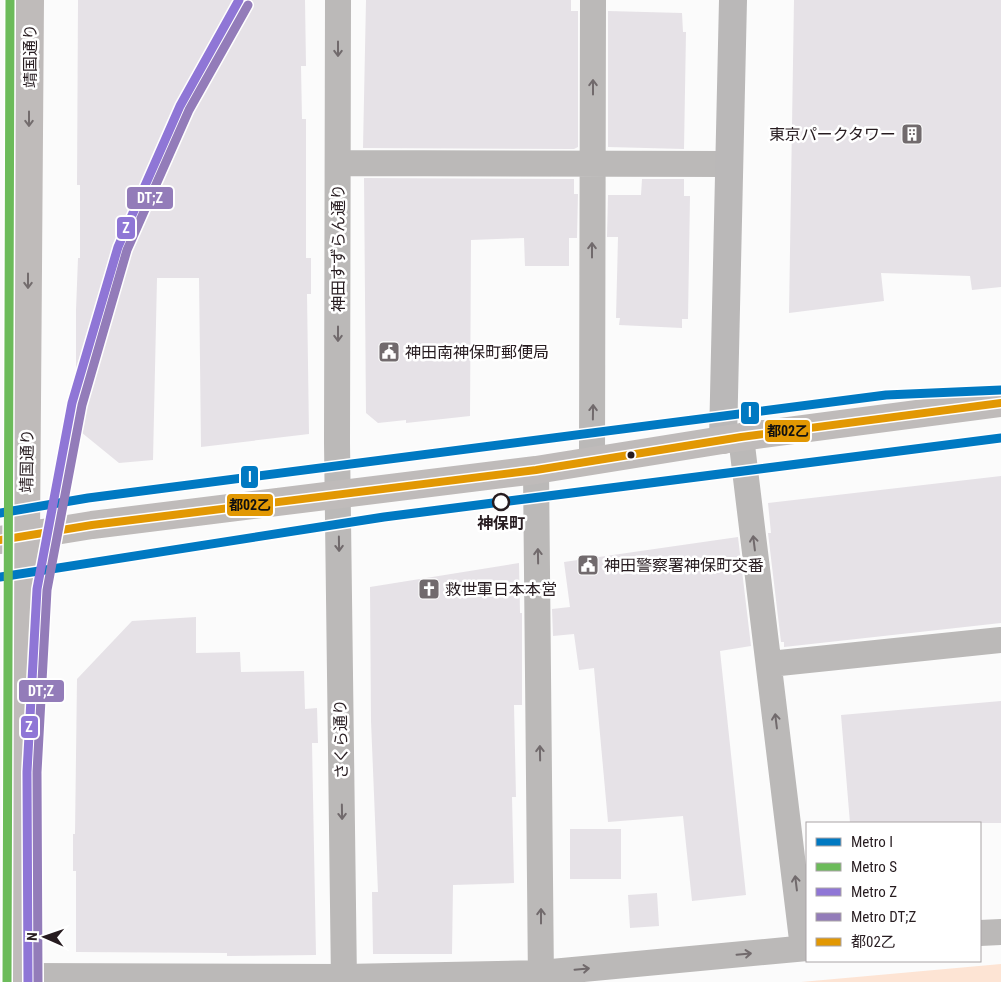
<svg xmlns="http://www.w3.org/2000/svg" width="1001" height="982" font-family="'Roboto Condensed','Noto Sans JP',sans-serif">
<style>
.green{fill:#fde4d4}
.building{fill:#e6e2e7}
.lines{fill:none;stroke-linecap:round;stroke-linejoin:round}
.street{stroke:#bbb9b8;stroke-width:26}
.secondary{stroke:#bab8b8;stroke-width:28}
.primary{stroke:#bfbbba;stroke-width:28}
.bus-1-casing{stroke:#fff;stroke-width:11}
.bus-1{stroke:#e29803;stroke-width:8}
.metro-1-casing{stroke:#fff;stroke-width:12}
.metro-2-casing{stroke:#fff;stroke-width:12}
.metro-3-casing{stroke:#fff;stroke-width:12}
.metro-4-casing{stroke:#fff;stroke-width:12}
.metro-1{stroke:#0079c2;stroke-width:9}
.metro-2{stroke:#6cbb5a;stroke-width:9}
.metro-3{stroke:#8f76d6;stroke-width:9}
.metro-4{stroke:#937cb9;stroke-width:9}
.oneway{stroke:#716a6c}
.oneway2{stroke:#736c6d}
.bus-dot{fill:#271c20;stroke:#fff;stroke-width:2}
.stop-dot{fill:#fff;stroke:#271c20;stroke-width:2.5}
.labels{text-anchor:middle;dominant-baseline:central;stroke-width:5;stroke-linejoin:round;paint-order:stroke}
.street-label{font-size:16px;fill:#271c20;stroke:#fff}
.poi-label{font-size:16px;fill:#271c20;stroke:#fff;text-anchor:start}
.stop-label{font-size:16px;font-weight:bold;fill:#271c20;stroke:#fff}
.line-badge{stroke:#fff;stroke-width:2}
.badge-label{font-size:14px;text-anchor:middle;font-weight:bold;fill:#fff}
.pale-badge-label{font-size:14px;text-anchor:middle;font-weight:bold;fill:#111}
</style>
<rect width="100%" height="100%" fill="#fbfbfb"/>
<path class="green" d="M1001 964V982H801Z"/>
<path class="building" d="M78 0H305L306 66H301L302 119H306V258H311V294H307L309 434 201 447 199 278H157L153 460 119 463 76 428V310L78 258H80V185H77Z
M366 0H571V11H578V147L574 149 363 148Z
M794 0H1001V287L972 290 970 276 881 273 884 301 789 313Z
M608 11 682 13 683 32H686L684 149 608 147Z
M364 178 574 179V194H578L577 238H569V266H525L524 238 471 240 470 416 406 423V420L378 423 366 413Z
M642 179H684V196H690L688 319H682V328L619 325 620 318H616L618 237H607L608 195H641Z
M1001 476V623L784 647V642H781L768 533H771L768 503Z
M738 537 751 646 720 651 746 895 692 901 683 816 608 822 594 668 579 670 574 634 553 636 552 609 570 607 564 562Z
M519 563 520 613H522V705H514L516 797H512L514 883 453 885 452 954H373L372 892H378L371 721 370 587Z
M196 617V653L240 652 241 672 304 671 305 709 317 708 318 743H312L316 955 227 956V953L76 952V871H73V834H75L77 679 132 621Z
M1001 701V823H850L841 715Z
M570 829H621V879H570Z
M657 893 659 926 630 928 628 895Z"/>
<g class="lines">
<path class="street" d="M338 0 337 443 344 982
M338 163 730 164
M741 437 803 948
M592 461 593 0
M536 470 541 982
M770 664 1001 640
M980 933 1001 932
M26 976 344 977 541 973 807 948"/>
<path class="secondary" d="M723 440 733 0"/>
<path class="primary" d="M0 540 92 525 536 470 741 437 1001 403
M26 982V536L30 0"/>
<g class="bus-1-casing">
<path id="bus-1" d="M0 540 92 525 536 470 741 437 1001 403"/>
</g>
<use href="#bus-1" class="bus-1"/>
<g class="metro-1-casing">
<path id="metro-1" d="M0 513 88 498 886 395 1001 390
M0 577 384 517 1001 438"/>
</g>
<g class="metro-2-casing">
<path id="metro-2" d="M7 982 10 0"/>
</g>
<g class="metro-3-casing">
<path id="metro-3" d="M28 982 27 772 37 589 72 403 118 247 180 106 239 0"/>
</g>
<g class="metro-4-casing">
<path id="metro-4" d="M38 982 37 772 47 590 82 405 127 250 189 110 248 5"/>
</g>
<use href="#metro-1" class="metro-1"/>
<use href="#metro-2" class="metro-2"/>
<use href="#metro-3" class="metro-3"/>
<use href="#metro-4" class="metro-4"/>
</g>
<defs><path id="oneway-shaft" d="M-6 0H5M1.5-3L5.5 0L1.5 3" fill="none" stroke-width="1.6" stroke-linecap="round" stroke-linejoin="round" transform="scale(1.25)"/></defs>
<g class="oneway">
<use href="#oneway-shaft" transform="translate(338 49) rotate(90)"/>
<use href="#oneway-shaft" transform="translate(593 87) rotate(-90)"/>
<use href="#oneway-shaft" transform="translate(592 250) rotate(-90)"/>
<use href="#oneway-shaft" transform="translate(338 334) rotate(90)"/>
<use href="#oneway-shaft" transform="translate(593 412) rotate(-89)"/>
<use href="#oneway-shaft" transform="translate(754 543) rotate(-97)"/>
<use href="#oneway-shaft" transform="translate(339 544) rotate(89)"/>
<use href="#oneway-shaft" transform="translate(538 556) rotate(-91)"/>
<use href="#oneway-shaft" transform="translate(776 721) rotate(-97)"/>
<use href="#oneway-shaft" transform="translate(540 753) rotate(-91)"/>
<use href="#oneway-shaft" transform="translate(342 812) rotate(89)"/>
<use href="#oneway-shaft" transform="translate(796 883) rotate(-97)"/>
<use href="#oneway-shaft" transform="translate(541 916) rotate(-90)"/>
<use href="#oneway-shaft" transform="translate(744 954) rotate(-5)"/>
<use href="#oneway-shaft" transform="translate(582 969) rotate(-5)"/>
</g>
<g class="oneway2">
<use href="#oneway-shaft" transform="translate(29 119) rotate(90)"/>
<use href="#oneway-shaft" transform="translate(28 281) rotate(90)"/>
</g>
<defs>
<g id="building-square" transform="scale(1.125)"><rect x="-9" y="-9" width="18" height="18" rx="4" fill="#716a6d" stroke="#fff"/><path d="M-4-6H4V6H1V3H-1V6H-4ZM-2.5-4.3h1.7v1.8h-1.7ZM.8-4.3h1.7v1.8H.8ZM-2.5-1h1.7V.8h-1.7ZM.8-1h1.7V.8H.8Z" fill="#fff"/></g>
<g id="civic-square" transform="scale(1.125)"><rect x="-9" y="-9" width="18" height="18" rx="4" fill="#716a6d" stroke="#fff"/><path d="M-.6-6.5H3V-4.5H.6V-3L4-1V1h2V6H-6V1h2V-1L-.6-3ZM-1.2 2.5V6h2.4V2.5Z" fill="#fff"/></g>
<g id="church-square" transform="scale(1.125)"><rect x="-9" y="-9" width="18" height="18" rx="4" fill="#716a6d" stroke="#fff"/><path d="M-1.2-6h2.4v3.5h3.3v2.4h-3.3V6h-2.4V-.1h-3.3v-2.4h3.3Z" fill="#fff"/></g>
</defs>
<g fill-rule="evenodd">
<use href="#building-square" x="912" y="134"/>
<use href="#civic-square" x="389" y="352"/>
<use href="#civic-square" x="588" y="565"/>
<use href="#church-square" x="429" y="589"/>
</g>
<circle class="bus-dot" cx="631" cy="455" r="4.5"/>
<circle class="stop-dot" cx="501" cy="502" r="8"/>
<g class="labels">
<g class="street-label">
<text transform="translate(30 56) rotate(-90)">靖国通り</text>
<text transform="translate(338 248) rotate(-90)">神田すずらん通り</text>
<text transform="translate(27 461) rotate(-89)">靖国通り</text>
<text transform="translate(341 739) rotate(-91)">さくら通り</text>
</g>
<g class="poi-label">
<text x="896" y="134" text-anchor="end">東京パークタワー</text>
<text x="405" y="352">神田南神保町郵便局</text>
<text x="604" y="565">神田警察署神保町交番</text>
<text x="445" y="589">救世軍日本本営</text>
</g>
<g class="stop-label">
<text x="501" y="523">神保町</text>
</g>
</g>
<g class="line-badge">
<rect x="126" y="186" width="48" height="24" rx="5" fill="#937cb9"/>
<rect x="116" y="216" width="20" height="24" rx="5" fill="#8f76d6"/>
<rect x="740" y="401" width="20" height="24" rx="5" fill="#0079c2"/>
<rect x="764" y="419" width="47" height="24" rx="5" fill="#e29803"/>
<rect x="240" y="465" width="19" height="24" rx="5" fill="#0079c2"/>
<rect x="226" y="493" width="48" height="24" rx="5" fill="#e29803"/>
<rect x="18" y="679" width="47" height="24" rx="5" fill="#937cb9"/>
<rect x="20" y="715" width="19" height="24" rx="5" fill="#8f76d6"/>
</g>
<g class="badge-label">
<text x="150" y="203">DT;Z</text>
<text x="126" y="233">Z</text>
<text x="750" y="417">I</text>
<text x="250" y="482">I</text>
<text x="41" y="696">DT;Z</text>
<text x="29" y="732">Z</text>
</g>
<g class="pale-badge-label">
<text x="788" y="436">都02乙</text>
<text x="250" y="510">都02乙</text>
</g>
<rect x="806" y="822" width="175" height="140" fill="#ffffff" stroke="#a9a4a6"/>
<rect x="816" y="838" width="25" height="8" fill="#0079c2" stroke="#a9a4a6"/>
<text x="851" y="847" font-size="15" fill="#271c20">Metro I</text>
<rect x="816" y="863" width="25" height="8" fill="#6cbb5a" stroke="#a9a4a6"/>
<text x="851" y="872" font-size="15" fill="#271c20">Metro S</text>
<rect x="816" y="888" width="25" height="8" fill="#8f76d6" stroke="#a9a4a6"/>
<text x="851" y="897" font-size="15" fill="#271c20">Metro Z</text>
<rect x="816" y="913" width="25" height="8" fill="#937cb9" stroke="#a9a4a6"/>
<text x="851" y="922" font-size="15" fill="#271c20">Metro DT;Z</text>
<rect x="816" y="938" width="25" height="8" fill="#e29803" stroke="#a9a4a6"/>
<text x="851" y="947" font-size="15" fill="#271c20">都02乙</text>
<g transform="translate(45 937) rotate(272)" stroke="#ffffff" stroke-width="4" paint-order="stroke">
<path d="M0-4L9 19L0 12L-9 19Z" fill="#271c20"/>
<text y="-8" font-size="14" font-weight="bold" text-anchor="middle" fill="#271c20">N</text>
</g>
</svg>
